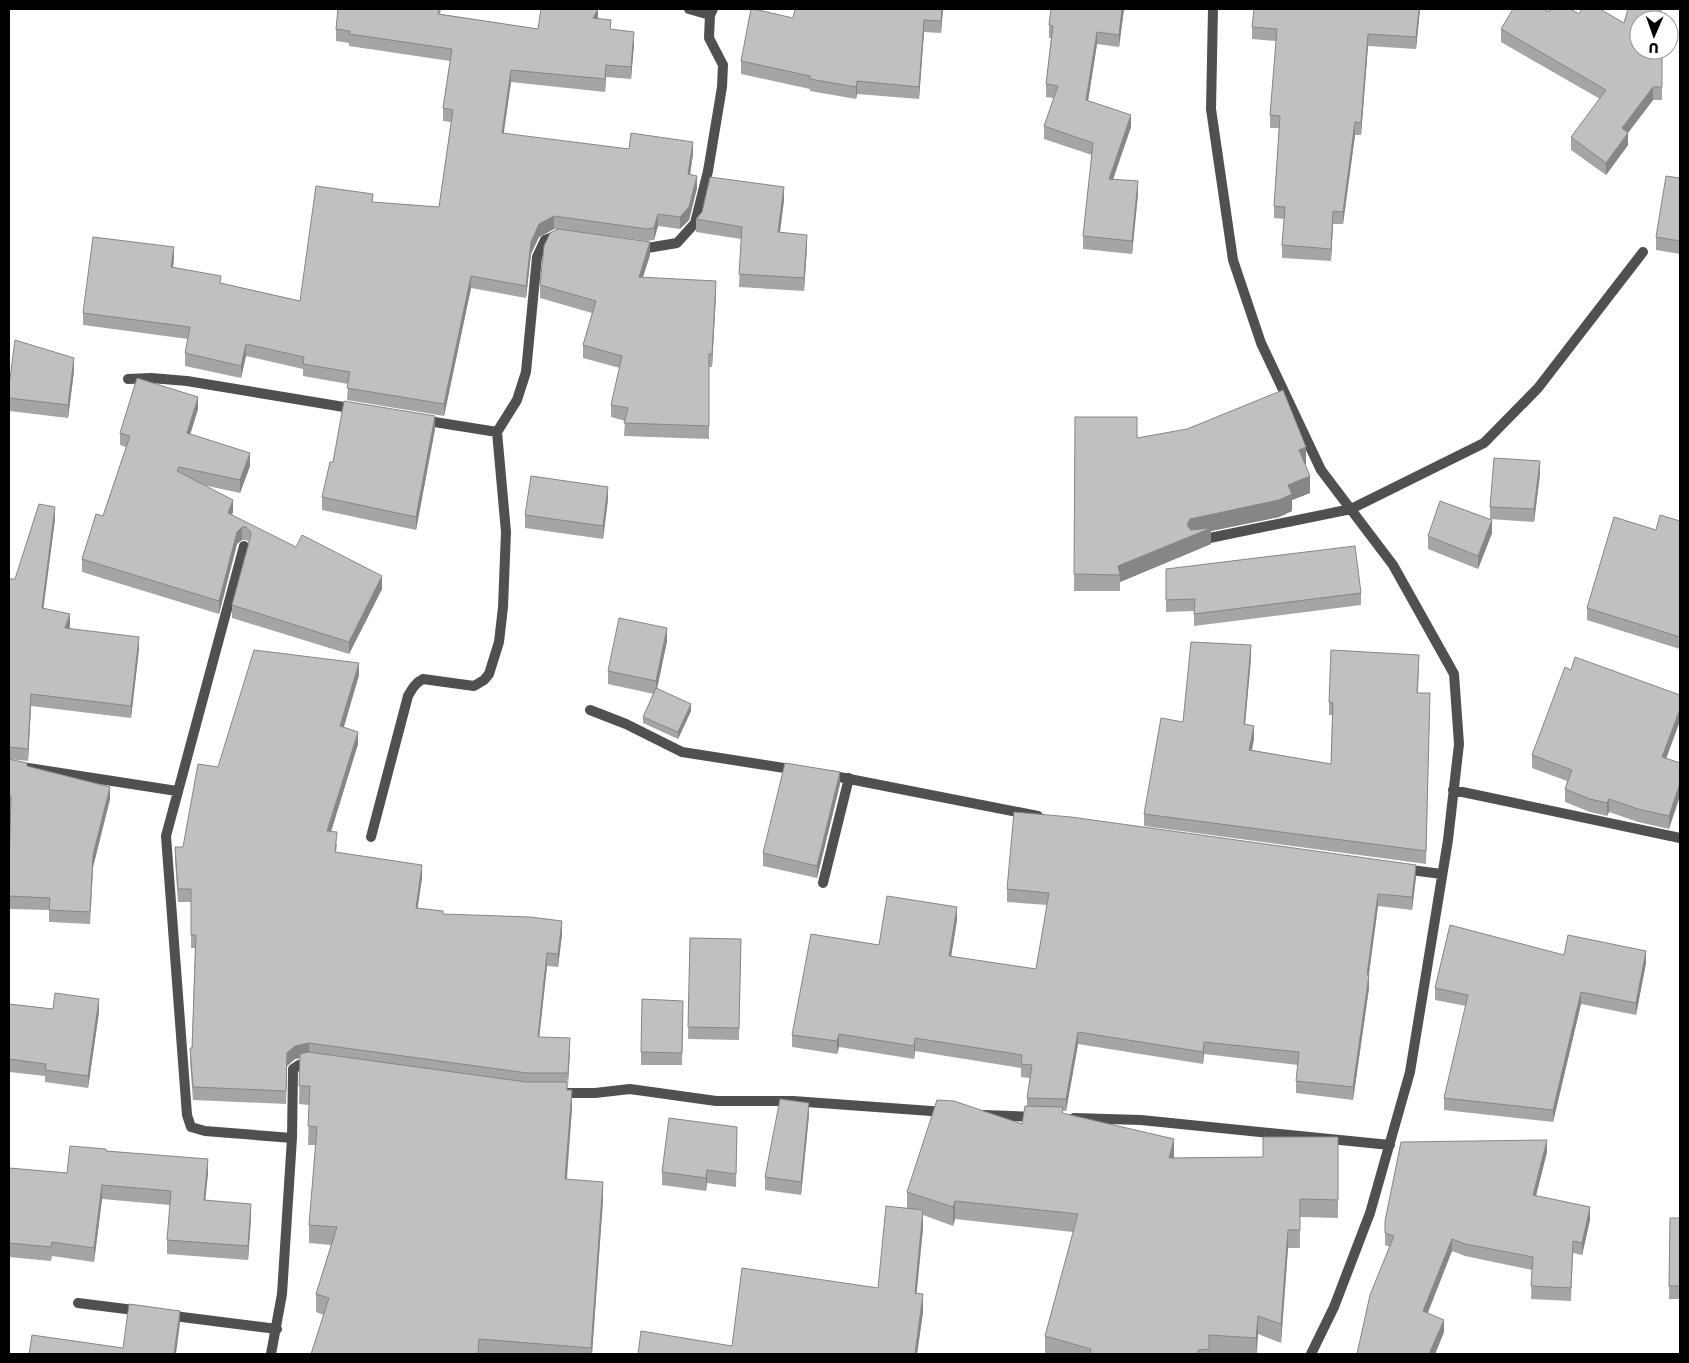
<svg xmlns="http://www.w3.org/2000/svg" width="1689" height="1363" font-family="Poppins,sans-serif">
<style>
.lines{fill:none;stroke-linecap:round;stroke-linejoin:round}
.minor{stroke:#505050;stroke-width:10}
.wall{fill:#a5a5a5}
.shaded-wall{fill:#868686}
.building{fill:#c0c0c0;stroke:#868686}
</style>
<rect width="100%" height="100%" fill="#fff"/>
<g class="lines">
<path class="minor" d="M689 9 710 15
M1213 9 1211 109 1233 260 1261 343 1321 470 1393 565 1454 674 1459 744 1448 840 1410 1072 1370 1213 1334 1307 1311 1354
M636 246 647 248 677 243 695 223 708 171 722 87 723 65 709 38 710 15 713 9
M128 379 151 378 187 381 356 409
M422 420 497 432
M1200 540 1351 509 1484 443 1538 388 1643 252
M244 546 166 836 187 1115 191 1127 205 1131 292 1138
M590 710 626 724 682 752 797 770
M9 765 177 791
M829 775 1038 816
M1453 790 1680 838
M371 837 408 696C412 689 415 683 423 679L474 686 484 680 489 674 499 642 503 607 506 532 497 432 517 400 526 372 537 257 545 240 558 235
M1403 869 1442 874
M823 883 849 778
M558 1093H595L630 1089 716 1101H793L945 1112
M984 1115 1035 1117
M1074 1118 1141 1120 1390 1145
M78 1303 142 1311
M166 1315 277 1329
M271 1354 282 1294 292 1138 293 1069 299 1065 313 1064"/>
</g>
<path class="wall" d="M338 9H441L440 14 538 29 598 19 611 29 634 44 631 79 606 77 605 92 511 82 503 134 629 149 693 154 690 175 697 188 689 220 680 229 658 226 654 240 647 241 554 229 539 237 531 254 526 298 471 288 444 416 347 400 348 384 303 376V369L246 356 241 378 185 366V353L188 339 83 325V313L174 259 173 267 221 283 300 301 373 202 439 207 451 122 443 121V108L450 61 349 46V43L336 41V29Z
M795 9H943L941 33 924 32 919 99 857 94 856 99 810 91V89L741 74V61L793 18Z
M1124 9 1119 47 1097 44 1088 101 1131 127 1113 179 1138 194 1132 254 1083 249V236L1092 155 1044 139V126L1054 98 1046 97V84L1051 38H1049V25Z
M1420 9 1416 49 1368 46 1361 135H1355L1343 224H1333L1331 261 1282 258V245L1284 219 1274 218V206L1279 128H1270V115L1276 41 1252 39V27Z
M1549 12 1579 14 1624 23 1662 50V100H1653L1628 132V145L1606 175 1571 150V137L1600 99 1501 42V29Z
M1680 178V254L1656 250V237Z
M784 200 780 233 807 247 804 291 739 287 741 239 696 232V219Z
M650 255 643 277 716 294 712 367H709V439L624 436 625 421 611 417V405L620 368 583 358V345L592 313 540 298V285Z
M74 371 68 418 9 411V386Z
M198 409 190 434 250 466 240 493 203 485 233 512 231 515 382 589 349 654 232 618V605L249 542 246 540H242L237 544 219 614 82 572V559L103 516 126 447 120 445V433Z
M1075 417 1137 438 1306 464H1305L1310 493 1292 500V511L1279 517 1211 531V544L1120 582V591H1074Z
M435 429 416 530 322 510V497Z
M1540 474 1534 522 1490 519 1492 533 1478 569 1428 549V536L1490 519V507Z
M608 499 603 539 525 528V515Z
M55 519 43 608 70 626 69 629 139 649 131 718 31 706 28 761 9 759V579H15Z
M1680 521V649L1587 620V608L1656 530Z
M1166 569 1361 593V605L1194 626V611L1166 612Z
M667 641 657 688 691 711 678 739 643 723V717L654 694 608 684V671Z
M1251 658 1245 724 1254 739 1252 750 1331 764 1332 715H1329V702L1419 667 1418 693H1430L1426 864 1144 826V814L1183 722Z
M359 675 344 727 358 744 331 832 337 845 336 852 422 878 417 908 443 914 562 934 558 967 547 966 539 1037 570 1051 567 1090 572 1108 567 1179 603 1200 592 1354H311L324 1315 316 1312V1294L331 1245 309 1243V1225L316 1145H308L309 1105 299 1104 300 1058 295 1059 287 1066 286 1104 193 1100 190 1061V1048H192L195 948H191V902H178L175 860V847H183L218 767Z
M1532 755 1666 758 1680 763 1669 829 1638 822 1609 812 1607 816 1590 812 1565 802V789L1567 781 1532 768Z
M9 759 110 799 93 867 90 924 49 922V910L9 909V870L11 808H9Z
M840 784 817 878 763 866V853Z
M1416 877 1412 910 1378 906 1369 975V988L1353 1100 1296 1093V1081L1298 1065 1204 1054 1203 1064 1078 1044 1066 1111H1063V1113L1174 1157 1173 1158 1263 1157 1338 1137V1218L1300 1217V1248H1288L1281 1343 1258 1334 1257 1354H1225L1209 1353V1354H1045V1336L1073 1232 955 1219 953 1226 923 1215V1228L916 1293 923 1312 917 1354H638L732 1346 878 1288 907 1208V1192L1022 1124 1027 1106V1098L1030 1078 1021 1077V1068L915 1051 914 1059 839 1047 837 1054 792 1047V1035L879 945 957 920 951 957 1036 969 1047 905 1007 902V889Z
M690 938 741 939 739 1040 688 1039Z
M1564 955 1646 963 1636 1015 1581 1004 1553 1122 1444 1110V1098L1466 1006 1435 1000V988Z
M9 1004 53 1009 99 1012 88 1088 45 1082V1076L9 1072Z
M683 1014 682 1065H641V1052Z
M809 1115 801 1195 765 1190V1177Z
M737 1127 736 1187 707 1183 706 1191 662 1185V1172Z
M106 1151 208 1173 205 1200 251 1218 248 1260 167 1254V1240L170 1205 102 1199 94 1262 52 1256 51 1261 9 1257V1168L67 1173Z
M1547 1152 1536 1196 1590 1220 1582 1255 1573 1253 1571 1301 1531 1299 1532 1270 1465 1256 1452 1251 1428 1313 1444 1332 1435 1354 1390 1247 1385 1245V1221Z
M1670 1218H1680V1299H1669Z"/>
<path class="shaded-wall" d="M598 9V21L593 18Z
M942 9H943L941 33V21Z
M1122 9H1124L1119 47V35Z
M1419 9H1420L1416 49V37Z
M924 20V32L919 99V87Z
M634 32V44L631 79V67Z
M1097 32V44L1086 113V100Z
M1368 34V46L1361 135V123Z
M606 65V77L605 92V79Z
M511 70V82L502 146V133Z
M857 81V94L856 99V87Z
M1653 87V100L1622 141V128Z
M1131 115V127L1109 191V179Z
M1355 122V135L1343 224V212Z
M1628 133V145L1606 175V163Z
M693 142V154L688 187V174Z
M697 176V188L689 220 680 229V217Z
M1138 181V194L1132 254V241Z
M784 187V200L778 245V232Z
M1333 211V224L1331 261V249Z
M658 214V226L654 240V228Z
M554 216V229L539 237 531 254 526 298V286L531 242 539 224Z
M807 235V247L804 291V278Z
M650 242V255L639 289V277Z
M174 247V259L171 279V267Z
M471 276V288L444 416V404Z
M716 281V294L712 367V354Z
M246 344V356L241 378V366Z
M74 358V371L68 418V405Z
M198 397V409L187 445V433Z
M435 416V429L416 530V517Z
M1306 447V464L1299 467V450Z
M250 453V466L240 493V480Z
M1540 461V474L1534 522V509Z
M1310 476V493L1292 500V511L1279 517 1211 531V544L1120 582V575L1118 566 1187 525 1190 519 1288 485Z
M608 487V499L603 539V526Z
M233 500V512L228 526V513Z
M55 507V519L42 620V608Z
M1492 520V533L1478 569V556Z
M242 527V540L237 544 219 614V601L237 532Z
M382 576V589L349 654V642Z
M70 614V626L65 640V628Z
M667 628V641L656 694V681Z
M139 637V649L131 718V706Z
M1251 645V658L1244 736V724Z
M359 663V675L340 739V726Z
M31 694V706L28 761V749Z
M691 704V711L678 739V732Z
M1680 709V721L1662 770V757Z
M1254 726V739L1249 762V750Z
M358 732V744L327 844V831Z
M840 772V784L817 878V866Z
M1680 783V796L1669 829V816Z
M110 787V799L93 867 90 924 93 855Z
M1609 799V812L1607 816V803Z
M422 865V878L416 920V908Z
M1416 865V877L1412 910V897Z
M1378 894V906L1367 987V975Z
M957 907V920L949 969V956Z
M562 921V934L558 967V954Z
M1646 951V963L1636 1015V1003Z
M547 953V966L538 1049V1037Z
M1369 975V988L1353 1100V1087Z
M1581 992V1004L1553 1122V1110Z
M99 999V1012L88 1088V1076Z
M1078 1032V1044L1066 1111V1099Z
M839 1034V1047L837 1054V1041Z
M570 1038V1051L568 1086V1073Z
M915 1038V1051L914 1059V1046Z
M1204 1042V1054L1203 1064V1052Z
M309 1043V1056L295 1059 287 1066 286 1104 287 1053 295 1046Z
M572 1090V1108L565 1197V1179Z
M809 1103V1115L801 1195V1182Z
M1174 1139V1157L1169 1176V1158Z
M1547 1140V1152L1533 1207V1195Z
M208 1159V1173L204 1214V1200Z
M707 1170V1183L706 1191V1178Z
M603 1182V1200L592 1354H591Z
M102 1185V1199L94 1262V1248Z
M955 1201V1219L953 1226V1207Z
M251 1204V1218L248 1260V1246Z
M1590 1207V1220L1582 1255V1243Z
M923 1210V1228L915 1311V1293Z
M1288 1230V1248L1281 1343V1324Z
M1452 1239V1251L1423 1324V1311Z
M923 1294V1312L917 1354H915Z
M180 1311V1323L176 1354H174Z
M1258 1316V1334L1256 1354V1338Z
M1444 1320V1332L1435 1354H1429Z"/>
<path class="building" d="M338 9H439L438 14 538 29 541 9H598L593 18 611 20 610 29 634 32 631 67 606 65 605 79 511 70 502 133 629 149 631 133 693 142 688 174 697 176 689 207 680 217 658 214 654 228 647 229 554 216 539 224 531 242 526 286 471 276 444 404 347 388 350 372 303 364 304 357 246 344 241 366 185 353 190 327 83 313 93 237 174 247 171 267 221 276 220 283 300 301 316 186 373 194 372 202 439 207 453 110 443 108 452 49 349 34 350 31 336 29Z
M751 9H754L793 18 795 9H942L941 21 924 20 919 87 857 81 856 87 810 79V76L741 61Z
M1051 9H1122L1119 35 1097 32 1086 100 1131 115 1109 179 1138 181 1132 241 1083 236 1093 143 1044 126 1058 86 1046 84 1053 26 1049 25Z
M1254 9H1419L1416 37 1368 34 1361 123 1355 122 1343 212 1333 211 1331 249 1282 245 1285 207 1274 206 1280 116 1270 115 1277 29 1252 27Z
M1513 9H1544L1549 12 1551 9H1570L1579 14 1582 9H1600L1624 23 1628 9H1661V20H1639V50H1662V87H1653L1622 128 1628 133 1606 163 1571 137 1606 90 1501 29Z
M1666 176 1680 178V241L1656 237Z
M710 177 784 187 778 232 807 235 804 278 739 274 742 227 696 219 702 212Z
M558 229 650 242 639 277 716 281 712 354H709V426L624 423 628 408 611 405 622 356 583 345 596 301 540 285 544 246 550 233Z
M15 340 74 358 68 405 9 398V386Z
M137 378 198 397 187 433 250 453 240 480 179 467 177 471 233 500 228 513 296 547 302 535 382 576 349 642 232 605 251 535 250 531 246 527H242L237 532 219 601 82 559 96 514 103 516 130 436 120 433Z
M1283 390 1306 447 1299 450 1310 476 1288 485 1292 494 1279 500 1190 519 1187 525 1191 530 1211 528 1118 566 1120 575 1074 574 1075 417H1137V438L1187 429Z
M344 401 435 416 416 517 322 497 330 462H333Z
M1494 458 1540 461 1534 509 1490 507Z
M531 476 608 487 603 526 525 515Z
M1440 501 1492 520 1478 556 1428 536Z
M39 504 55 507 42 608 70 614 65 628 139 637 131 706 31 694 28 749 9 747V579H15Z
M1660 515 1680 521V637L1587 608 1614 517 1656 530Z
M1355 546 1361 593 1194 614 1195 599 1166 600V569Z
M619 618 667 628 656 681 608 671Z
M1191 642 1251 645 1244 724 1254 726 1249 750 1331 764 1333 703 1329 702 1331 650 1419 655 1417 693H1430L1426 851 1144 814 1161 718 1183 722Z
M254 650 359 663 340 726 358 732 327 831 337 832 335 852 422 865 416 908 443 911V914L530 917 562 921 558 954 547 953 538 1037 570 1038 568 1073H527L309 1043 295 1046 287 1053 286 1091 193 1087 190 1048H192L196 935H191V889H178L175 847H183L198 764 218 767Z
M1575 657 1680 695V709L1662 757 1680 763V783L1669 816 1638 809 1609 799 1607 803 1590 799 1565 789 1572 770 1532 755 1565 667 1571 670Z
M656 688 691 704 678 732 643 717Z
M9 759 27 763V766L110 787 93 855 90 912 49 910 50 898 9 896V870L11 796H9Z
M785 763 840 772 817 866 763 853Z
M1014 812 1071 817 1416 865 1412 897 1378 894 1367 975H1369L1353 1087 1296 1081 1299 1052 1204 1042 1203 1052 1078 1032 1066 1099 1027 1098 1032 1065 1021 1064 1022 1055 915 1038 914 1046 839 1034 837 1041 792 1035 811 934 879 945 887 896 957 907 949 956 1036 969 1049 893 1007 889Z
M1450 925 1564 955 1568 935 1646 951 1636 1003 1581 992 1553 1110 1444 1098 1468 995 1435 988Z
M690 938 741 939 739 1028 688 1027Z
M55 993 99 999 88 1076 45 1070 46 1064 9 1059V1004L53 1009Z
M642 999 683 1001 682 1053 641 1052Z
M308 1052 526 1082H567V1090H572L565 1179 603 1182 591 1348 479 1339 478 1354H311L329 1298 316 1294 337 1227 309 1225 317 1127 308 1126 310 1086H299L300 1054Z
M780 1099 809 1103 801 1182 765 1177Z
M937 1100 954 1101 1022 1124 1025 1106 1063 1107 1062 1113 1174 1139 1169 1158 1263 1157V1137H1338V1200L1300 1199V1230H1288L1281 1324 1258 1316 1256 1338 1209 1335V1349L1198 1350V1354H1090L1091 1349 1045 1336 1078 1214 955 1201 953 1207 907 1192Z
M669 1118 737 1127 736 1174 707 1170 706 1178 662 1172Z
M1547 1140 1533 1195 1590 1207 1582 1243 1573 1241 1571 1288 1531 1286 1533 1257 1465 1244 1452 1239 1423 1311 1444 1320 1429 1354H1357L1370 1295 1394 1236 1385 1233V1221L1401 1142Z
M70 1146 106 1149V1151L208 1159 204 1200 251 1204 248 1246 167 1240 171 1191 102 1185 94 1248 52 1242 51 1247 9 1243V1168L67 1173Z
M886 1206 923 1210 915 1293 923 1294 915 1354H638L641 1331 732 1346 742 1268 878 1288Z
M1670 1218H1680V1286H1669Z
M129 1304 180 1311 174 1354H29L32 1335 123 1348Z"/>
<rect width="1689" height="1363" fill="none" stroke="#000000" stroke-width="20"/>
<g transform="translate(1654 35) rotate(182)"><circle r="24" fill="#ffffff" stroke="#999999"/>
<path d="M0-4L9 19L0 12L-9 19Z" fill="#000000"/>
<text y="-8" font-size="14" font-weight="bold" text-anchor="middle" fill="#000000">U</text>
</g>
</svg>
